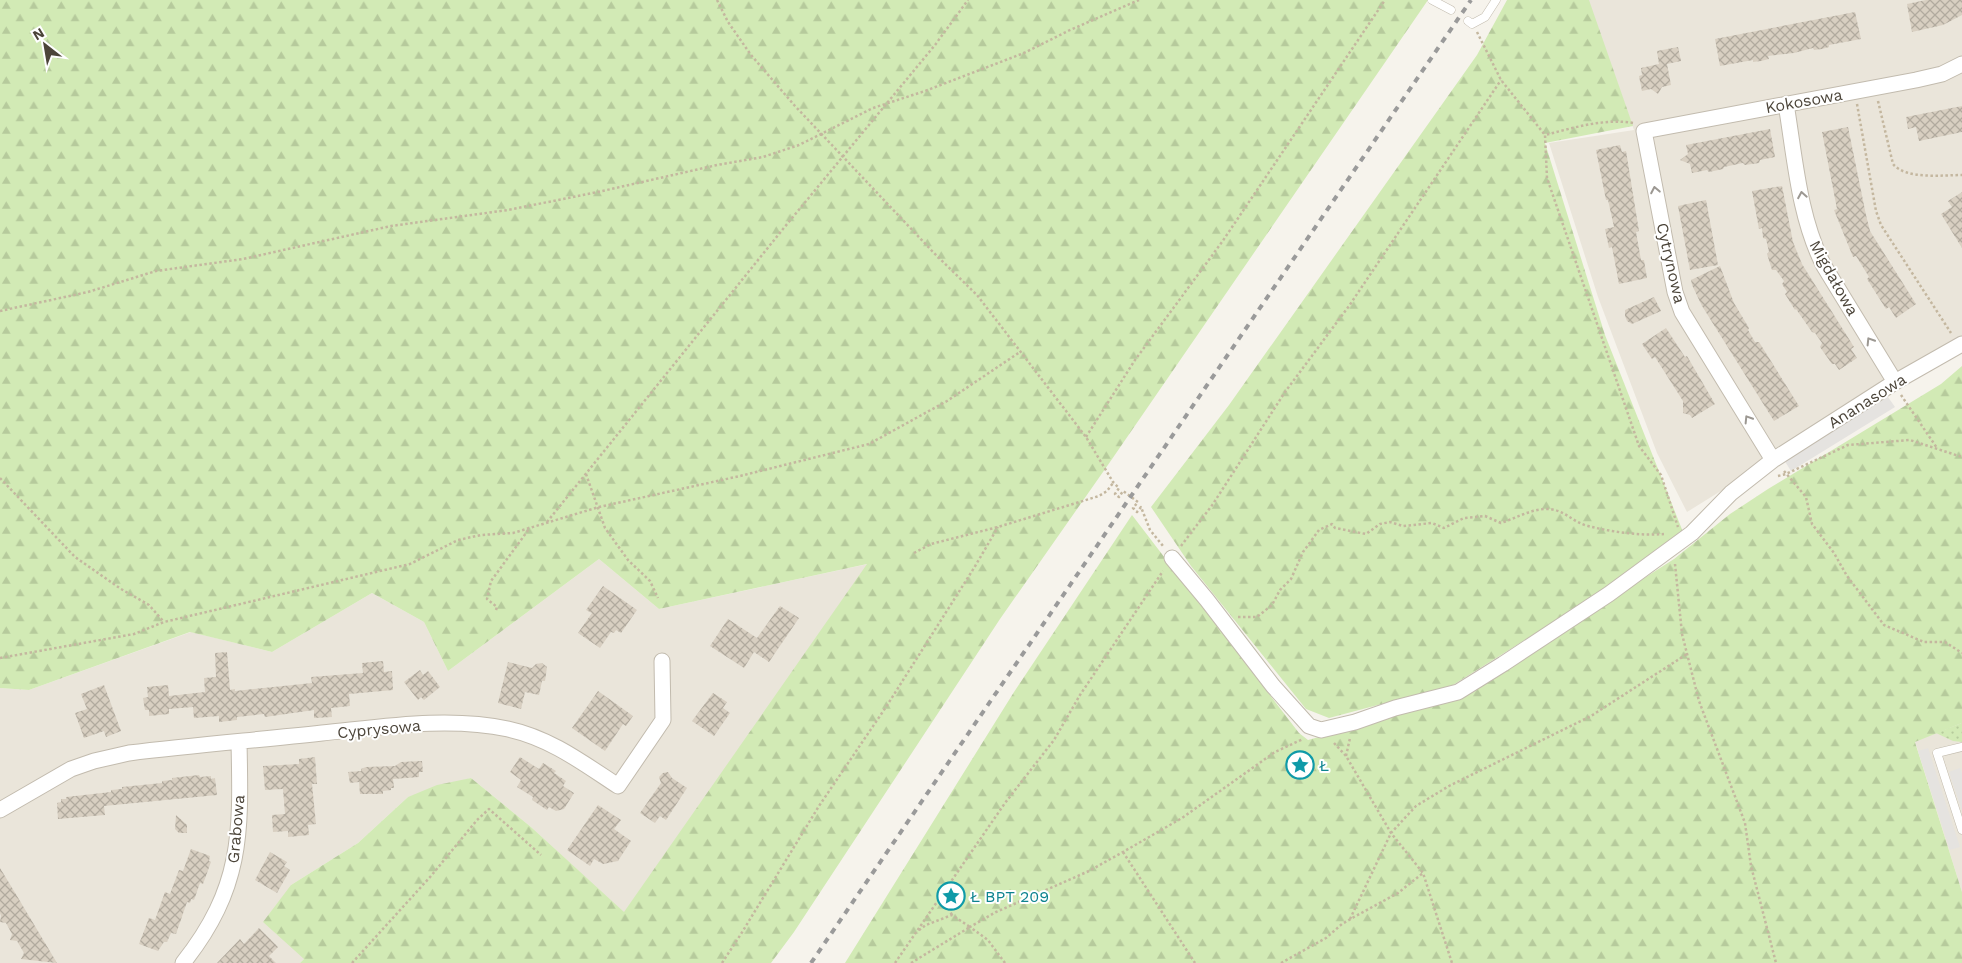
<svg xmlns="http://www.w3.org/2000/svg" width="1962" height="963" font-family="'Work Sans',sans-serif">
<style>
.residential{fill:#eae5da}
.grass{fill:url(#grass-dots)}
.forest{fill:url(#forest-firs)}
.parking{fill:#e5e3e0}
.building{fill:url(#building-cross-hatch)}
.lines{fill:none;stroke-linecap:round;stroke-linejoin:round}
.lane-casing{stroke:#c2bbae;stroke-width:9}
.street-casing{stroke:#c2bbae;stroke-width:17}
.path{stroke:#c4b79f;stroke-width:2.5;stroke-dasharray:2.5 2.5;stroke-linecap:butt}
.lane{stroke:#fff;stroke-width:8}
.street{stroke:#fff;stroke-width:15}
.rail{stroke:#9a9a9a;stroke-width:4;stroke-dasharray:6 6;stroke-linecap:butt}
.oneway{stroke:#9c9892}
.labels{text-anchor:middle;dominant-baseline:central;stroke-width:4;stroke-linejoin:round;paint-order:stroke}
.street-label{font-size:16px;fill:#4b4439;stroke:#fff}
.culture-label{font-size:16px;fill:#0d838f;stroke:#fff;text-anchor:start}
</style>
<defs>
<pattern id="grass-dots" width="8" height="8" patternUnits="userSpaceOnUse" patternTransform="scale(1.25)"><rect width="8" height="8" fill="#d2eab5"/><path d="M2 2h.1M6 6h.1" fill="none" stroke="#b6ca9c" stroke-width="1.8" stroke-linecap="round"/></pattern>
<pattern id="forest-firs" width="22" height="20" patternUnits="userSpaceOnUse" patternTransform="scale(1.25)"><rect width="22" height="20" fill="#d2eab5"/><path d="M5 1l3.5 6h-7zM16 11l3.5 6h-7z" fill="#b6ca9c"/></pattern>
<pattern id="building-cross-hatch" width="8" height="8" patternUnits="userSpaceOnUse" patternTransform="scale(1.25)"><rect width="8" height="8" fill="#d8cfc1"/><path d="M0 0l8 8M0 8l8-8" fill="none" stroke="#b1aa9e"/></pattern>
</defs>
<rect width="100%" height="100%" fill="#f6f3ec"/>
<path class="residential" d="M1588 0H1962V344L1950 349 1687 512 1657 453 1598 297 1549 143 1634 130Z
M599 559 659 609 868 564 624 913 531 827 471 778 408 797 358 843 291 885 304 959 300 963H0V688L29 690 191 632 272 652 372 593 424 622 448 671Z
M1962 723V892L1915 741Z"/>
<path class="grass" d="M1962 723V742L1953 741 1936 733Z"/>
<path class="forest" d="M0 0H1428L1110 462 1000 619 794 932 771 963H300L304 959 263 922 291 885 358 843 408 797 437 785 471 778 531 827 624 912 867 564 659 609 599 559 448 671 424 622 372 593 272 652 190 632 29 690 0 688Z
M1507 0H1589L1633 126 1545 143 1605 335 1683 532 1601 592 1453 685 1329 718 1306 709 1191 566 1151 507 1229 405 1477 55Z
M1962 366V723L1915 742 1962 892V963H845L1014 692 1132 515 1299 733 1308 740 1456 699 1674 559 1730 514 1768 489 1941 384Z"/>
<path class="parking" d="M1883 390 1895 407 1791 471 1781 455Z
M1928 748 1960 847 1950 850 1918 751Z
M1960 768 1962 773V811L1949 772Z"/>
<path class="building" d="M1926 0H1962V15L1943 25 1912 32 1907 4Z
M1855 12 1861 39 1829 45V47L1822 49 1814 50 1813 48 1794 53 1768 56 1769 59 1761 61 1753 62V60L1720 66 1715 39Z
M1678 47 1681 61 1667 64 1671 85 1662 87 1658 94 1651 89 1642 91 1639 76 1642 75 1641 68 1659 64 1657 51Z
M1962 106V132L1919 141 1916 127 1908 129 1906 117Z
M1848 127 1866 215 1870 231 1916 304 1896 318 1889 307 1886 309 1867 279 1869 277 1856 256 1853 257 1834 210 1837 209 1822 132Z
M1770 129 1775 157 1760 160 1759 163 1745 165 1743 163 1724 167 1723 169 1709 172 1707 170 1692 173 1690 164 1680 160 1688 154 1686 145Z
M1620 145 1622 152 1626 151 1639 231 1636 232 1641 260H1644L1647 278 1619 284 1612 247 1609 248 1605 229 1614 227 1608 200H1606L1596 150Z
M1782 186 1793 242 1802 264 1854 347 1851 349 1857 358 1839 370 1835 364H1832L1820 347 1822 343 1815 333 1812 332 1796 309 1795 310 1785 294 1787 292 1782 284 1784 281 1776 270H1772L1767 254 1769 252 1766 239 1763 238 1762 228 1759 229 1752 191Z
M1962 192V248L1941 214 1952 207 1948 201Z
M1706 200 1718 265 1690 270 1678 206Z
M1720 266 1734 303 1749 328 1748 330 1755 342H1759L1799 406 1774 421 1702 306 1692 285 1691 280Z
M1654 297 1661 311 1632 324 1627 321 1625 316V310Z
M1666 328 1685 357 1687 356 1715 404 1692 418 1690 415 1683 413V401L1655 357 1652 359 1642 344Z
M603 586 637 610 621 633 616 630 614 633 611 632 600 648 578 633 592 613 586 610Z
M780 606 799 618 769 662 754 652 744 668 710 646 728 619 757 638Z
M227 652 230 690 235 689V691L312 683 311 677 363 673 362 663 383 661 384 672 392 671 393 690 349 694 350 706 331 708 332 717 314 718V710L265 717 264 714 237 717V720L219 722V716L194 718 193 707 169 709V714L149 716V710H145L143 698 148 697 147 687 168 685 169 696 205 692 204 678 216 677 215 653Z
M508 662 532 668 536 664 542 663 547 667 545 681H542L539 695 525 692 521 709 498 703Z
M420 670 423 675 428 671 440 687 424 700 421 697 418 700 404 682Z
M104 685 121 731 106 737 104 731 84 738 75 713 87 709 81 694Z
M598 691 633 716 626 726 623 724 605 751 572 728Z
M713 693 727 702 723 708 730 713 714 736 692 721Z
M315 757 317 784H312L316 824 308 825 309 835 288 837V831L273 832 272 815 285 814 283 789 265 790 263 766 299 764V759Z
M520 757 539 769 543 763 556 771 554 773 566 781 563 786 574 793 564 809 556 811 549 807 547 810 532 800 533 797 517 787 521 780 510 772Z
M422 761 423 772H419V777L393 779 394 788H391V790L383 791V794H360L359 782 350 783 348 772 361 771V769L366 767 395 766 401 762Z
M668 772 672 778 687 788 666 820 660 816 655 823 640 813 661 783 659 777 663 773Z
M199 775 200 777 211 776V779L215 778 217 795 104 806 105 815 58 819 57 803 61 802V799H66V797L111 792V790L122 789V787L162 783V781L172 780V778Z
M598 805 621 820 614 829 631 841 618 861 603 864 594 859 590 866 567 850Z
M176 815 187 825V833H179L175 829Z
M191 849 210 856 209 861 211 862 203 884 200 883 194 900 191 899 190 903 187 902 176 934 171 933 167 942H164L158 951 139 944 149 918 155 920 165 892 170 894 179 870 183 871Z
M270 852 287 862 284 866 290 870 277 893 255 880Z
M0 868 14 891 57 963 21 959 24 953 17 941 10 940 12 934 6 923 0 922 1 916 0 913Z
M259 928 278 947 269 956 276 963H217L240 939 244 944Z"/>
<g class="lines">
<g class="lane-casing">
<path id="lane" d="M1432 0 1451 10
M1468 21 1472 24 1485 17 1496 0
M1962 747 1937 753 1962 830"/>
</g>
<g class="street-casing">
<path id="street" d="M1786 104C1795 158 1799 218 1824 266L1895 382
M1773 460 1682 312 1675 292 1644 131 1916 80 1942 74 1962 64
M1172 558 1207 600 1273 686 1309 726 1321 730 1355 722 1395 708 1458 692 1503 664 1609 594 1692 533 1731 493 1773 460 1895 382 1962 344
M0 810 71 769 94 761 129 753C194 745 258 740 322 733 382 727 448 716 508 729 550 738 583 763 618 786L663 720 662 661
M183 963C243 887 241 833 239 742"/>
</g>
<path class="path" d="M717 0 728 22 751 55 795 106 934 253 977 295 1086 437 1113 482 1119 488 1115 494 1119 497 1123 491 1138 502 1133 508 1137 512 1141 507 1150 530 1163 546
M1477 32 1501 80 1545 135
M1878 101 1893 164C1906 180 1943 175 1962 175
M1857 104 1876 211 1881 225 1951 333
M1633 123C1604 118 1573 128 1545 135L1547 178 1639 446 1661 475 1678 527
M0 311 88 292 156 271 243 259 391 226 508 210 598 192 717 165 763 157 799 145 873 108 925 91 1024 53 1070 30 1139 0
M1901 395 1937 448
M1086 437 1135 360 1222 242 1385 0
M1784 471 1806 497 1812 524 1834 553 1847 576 1884 625 1924 642H1945L1962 653
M586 474 605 528 628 560 650 581 658 598
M1778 476 1786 474 1848 445 1910 440 1962 457
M0 478 75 557 121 589 149 605 164 622
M547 522 783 229 935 45 968 0
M1181 546 1213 504 1285 392 1349 306 1501 80
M914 553 931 544 998 527 1099 496 1107 491 1113 483
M1675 564 1682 634 1699 701 1745 823 1751 866 1776 963
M496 610 497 607 487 599 491 581 529 529
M1238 617H1257L1272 605 1280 590 1291 579 1303 552 1319 530 1332 524 1335 528 1366 534 1380 524 1390 522 1403 526 1432 523 1444 528 1464 518 1485 516 1501 523C1516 518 1529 510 1545 509 1563 508 1572 522 1588 526 1612 532 1640 536 1664 534
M0 658 134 634 164 622 410 564 458 540 481 535 513 533 599 507 740 476 869 444 947 401 1020 352
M1334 743 1346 756 1391 833 1423 873 1452 963
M1346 756 1350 738
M1123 852 1195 963
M941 895 952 915
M1350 919 1391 833 1416 806 1449 786 1591 716 1687 654
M352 963 431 876 477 820 489 809 541 855
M722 963 741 934 819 806 886 707 974 568 998 527
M895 963 1005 803 1054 740 1080 695 1163 571
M911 963 970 927 952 915 926 925 918 931
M1005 963 988 940 970 927 996 912 1089 871 1123 852 1182 818 1275 752 1303 739
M1281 963 1326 938 1342 924 1354 917 1398 893 1423 873"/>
<use href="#lane" class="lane"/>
<use href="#street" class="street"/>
<path class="rail" d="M811 963 1471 0"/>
</g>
<defs><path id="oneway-chevron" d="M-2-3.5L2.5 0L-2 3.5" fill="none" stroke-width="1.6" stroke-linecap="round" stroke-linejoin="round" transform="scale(1.25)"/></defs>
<g class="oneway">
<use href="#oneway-chevron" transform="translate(1655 190) rotate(-101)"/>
<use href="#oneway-chevron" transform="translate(1802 195) rotate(-100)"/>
<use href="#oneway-chevron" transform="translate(1870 341) rotate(-122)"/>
<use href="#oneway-chevron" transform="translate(1748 419) rotate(-122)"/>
</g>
<defs>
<g id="sight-ring" transform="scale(1.4375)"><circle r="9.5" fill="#fff" stroke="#0f9aa8" stroke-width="1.5"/><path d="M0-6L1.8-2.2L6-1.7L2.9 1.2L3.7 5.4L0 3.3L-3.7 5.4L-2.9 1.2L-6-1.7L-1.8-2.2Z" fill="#0f9aa8"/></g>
</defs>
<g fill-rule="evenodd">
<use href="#sight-ring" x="1300" y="765"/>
<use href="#sight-ring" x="951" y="896"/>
</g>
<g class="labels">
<g class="street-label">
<text transform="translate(1804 101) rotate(-10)">Kokosowa</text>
<text transform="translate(1671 263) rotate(77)">Cytrynowa</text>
<text transform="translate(1834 278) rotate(61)">Migdałowa</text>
<text transform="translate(1867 401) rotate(-32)">Ananasowa</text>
<text transform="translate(379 729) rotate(-5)">Cyprysowa</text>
<text transform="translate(236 829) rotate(-85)">Grabowa</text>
</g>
<g class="culture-label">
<text x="1319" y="765">Ł</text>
<text x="970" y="896">Ł BPT 209</text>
</g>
</g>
<g transform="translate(45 45) rotate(329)" stroke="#ffffff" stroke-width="4" paint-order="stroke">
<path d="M0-4L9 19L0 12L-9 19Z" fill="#4b4439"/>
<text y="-8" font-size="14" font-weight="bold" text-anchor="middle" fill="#4b4439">N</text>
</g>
</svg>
